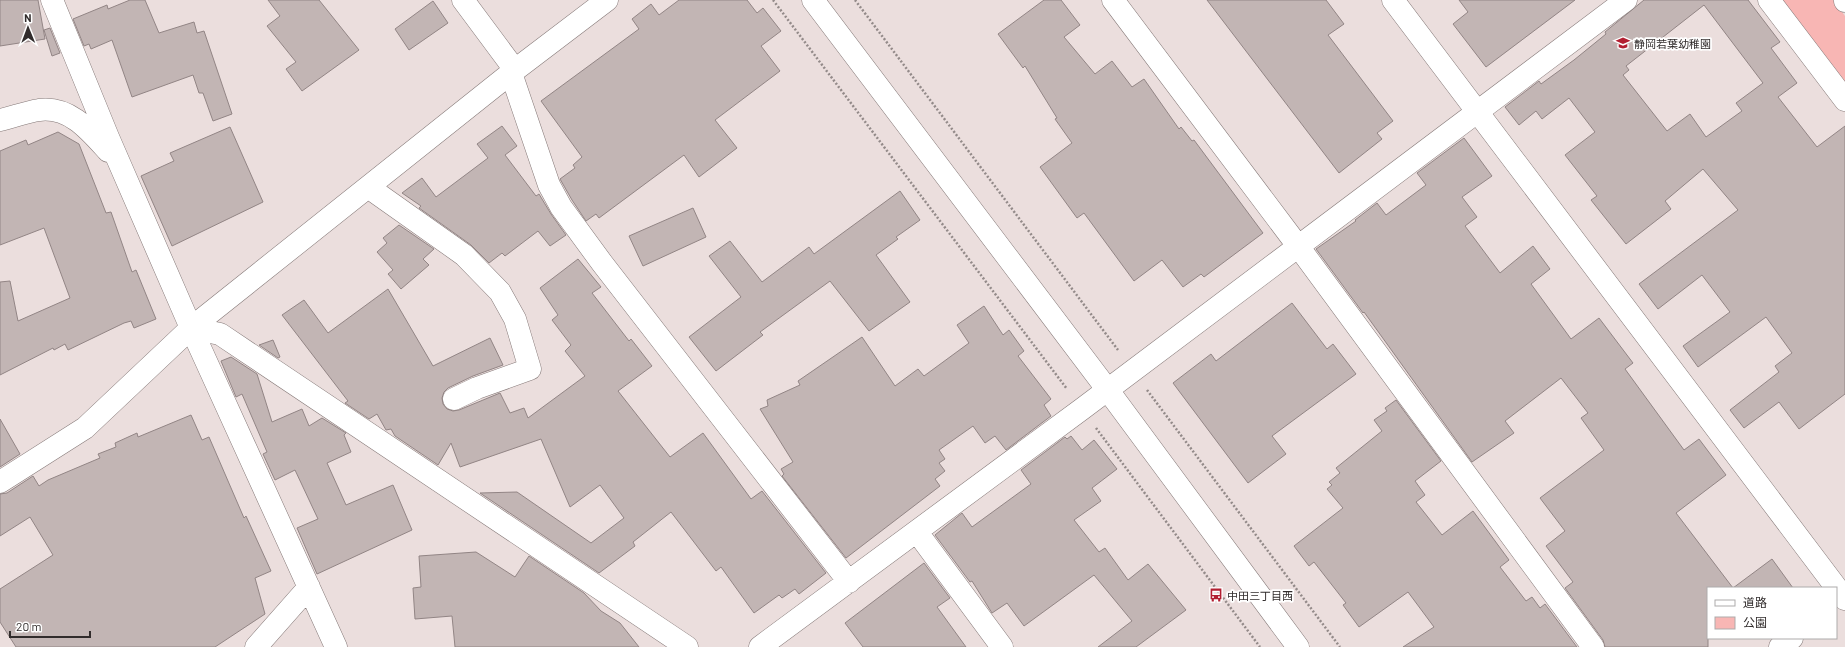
<svg xmlns="http://www.w3.org/2000/svg" width="1845" height="647" font-family="Barlow,'Noto Sans JP',sans-serif">
<style>
.green{fill:#f8b6b4}
.building{fill:#c2b5b4;stroke:#928585;fill-rule:evenodd}
.lines{fill:none;stroke-linecap:round;stroke-linejoin:round}
.minor-casing{stroke:#857978;stroke-width:23}
.path{stroke:#938a89;stroke-width:2.5;stroke-dasharray:2 2;stroke-linecap:butt}
.minor{stroke:#fff;stroke-width:22}
.labels{text-anchor:middle;dominant-baseline:central;stroke-width:3.5;stroke-linejoin:round;paint-order:stroke}
.poi-label{font-size:11px;fill:#312c2c;stroke:#fff;text-anchor:start}
</style>
<rect width="100%" height="100%" fill="#ebdedd"/>
<path class="green" d="M1780 0H1833L1845 16V87Z"/>
<path class="building" d="M0 0H38L45 39 0 46Z
M130 0H145L159 33 194 22 197 33 204 31 232 114 213 121 203 93H199L193 75 132 97 112 40 91 49 89 44 84 46 73 19 107 5 108 9Z
M268 0H319L359 50 302 91 286 69 296 62 267 26 280 16Z
M679 0H747L757 13 763 8 781 31 761 46 780 71 715 120 737 148 699 177 684 155 599 218 596 214 586 221 572 200 560 179 575 168 573 165 582 157 541 101 639 29 632 19 651 4 659 15Z
M1044 0H1061L1080 25 1064 37 1095 74 1112 61 1132 87 1144 79 1179 129 1181 127 1192 141 1194 140 1263 233 1204 277 1201 274 1183 287 1162 260 1134 281 1084 213 1077 218 1040 167 1072 143 1055 119 1057 118 1025 66 1023 68 998 34Z
M1207 0H1326L1344 24 1328 35 1393 121 1377 133 1382 139 1339 173Z
M1459 0H1575L1486 67 1453 24 1468 12Z
M1644 0H1748L1780 42 1771 48 1797 83 1778 97 1817 147 1845 126V394L1799 429 1779 402 1744 428 1730 410 1779 372 1775 366 1792 353 1766 317 1698 367 1683 346 1730 312 1702 275 1658 309 1639 284 1738 210 1703 169 1665 201 1671 209 1626 244 1591 200 1597 196 1565 155 1595 132 1569 98 1542 119 1536 111 1519 125 1505 107 1539 81 1541 84 1574 60 1606 34 1605 32ZM1704 5 1763 83 1736 103 1742 111 1706 137 1690 114 1667 131 1623 75 1629 70 1626 66Z
M433 1 448 23 409 50 395 29Z
M50 28 60 53 52 56 44 30Z
M502 126 517 146 505 155 536 196 539 194 551 214 566 235 550 246 538 231 505 256 502 253 489 263 471 245 419 208 421 206 402 193 422 178 436 197 488 158 477 144Z
M230 127 263 202 172 246 141 176 174 161 170 153Z
M58 132 79 144 106 213 111 212 132 272 136 270 156 319 134 328 131 321 124 323 68 350 65 344 54 350 53 348 0 375V282L10 281 18 321 70 298 44 228 0 245V151L26 140 28 145Z
M1464 138 1492 176 1462 197 1477 217 1465 226 1500 273 1533 246 1550 269 1531 284 1571 339 1599 318 1633 363 1625 369 1684 450 1699 439 1726 475 1676 513 1733 588H1708V647H1605L1603 640 1565 588 1573 582 1546 546 1565 531 1540 498 1604 450 1581 418 1588 413 1561 378 1505 421 1514 433 1472 462 1364 312 1363 313 1316 249 1356 221 1355 220 1377 203 1386 215 1426 185 1417 173Z
M900 191 920 220 896 237 898 239 876 255 910 302 869 331 830 281 760 332 763 335 716 371 689 337 741 297 709 256 730 241 762 282 809 247 814 254Z
M693 208 706 237 643 266 629 236Z
M399 225 434 249 423 259 429 265 401 289 388 274 393 270 377 252 387 243 383 238Z
M578 259 601 287 592 293 629 341 631 339 652 366 618 391 670 457 703 433 751 499 762 491 826 573 799 594 795 589 782 598 779 595 754 613 721 567 716 571 671 512 633 542 635 546 599 573 480 493 517 492 591 543 624 518 600 485 570 507 541 439 460 467 451 443 438 465 395 436 391 429 386 430 377 414 369 419 345 403 348 401 282 315 304 300 328 333 388 289 433 366 490 338 503 365 473 376 448 388 444 392 442 398 443 404 447 409 453 411 459 410 500 393 510 413 524 408 528 418 585 376 565 351 571 345 552 320 558 315 540 288Z
M1292 303 1327 349 1333 344 1356 374 1272 436 1286 454 1248 483 1173 383 1211 354 1216 361Z
M984 306 1003 335 1009 330 1024 351 1018 356 1051 399 1044 405 1051 416 1006 450 995 436 985 443 973 426 939 450 945 459 939 463 945 471 935 479 940 486 846 558 782 476 784 474 781 469 793 462 760 409 768 406 767 400 800 385 798 381 862 337 895 386 918 369 924 376 969 343 957 325Z
M273 340 280 357 278 358 259 345Z
M231 357 257 374 272 422 302 409 309 426 322 418 346 433 344 435 351 452 327 463 346 505 393 485 412 530 317 574 297 528 318 519 295 470 275 480 263 454 267 452 242 394 236 397 221 361Z
M1396 400 1441 461 1415 481 1425 495 1416 502 1442 535 1473 511 1509 560 1500 567 1526 601 1532 597 1540 608 1545 604 1577 647H1403L1434 627 1408 592 1359 627 1343 605 1346 603 1314 562 1309 566 1294 546 1343 508 1327 489 1332 485 1329 482 1340 473 1336 468 1382 431 1374 420 1387 411 1385 408Z
M191 415 202 440 209 437 244 518 246 516 271 571 255 578 265 614 215 647H16L0 622V589L53 555 30 517 0 536V494L7 493 33 476 39 486 48 480 100 458 98 454 116 447 115 443 137 433 138 437Z
M0 419 20 454 0 467Z
M1071 436 1082 450 1094 440 1117 469 1092 488 1101 501 1074 520 1099 552 1105 548 1128 580 1148 564 1186 610 1136 647H1098L1132 621 1094 575 1024 626 1007 603 992 613 972 581 970 582 935 535 962 513 972 527 1031 484 1021 470 1065 437 1067 439Z
M476 552 515 577 529 556 584 593 601 611 620 623 639 647H455L452 616 415 619 413 588 421 587 419 556Z
M1772 559 1793 588H1733Z
M924 563 950 598 937 607 966 647H863L845 623Z"/>
<g class="lines">
<g class="minor-casing">
<path id="minor" d="M52 0 108 137 191 328 336 647
M463 0 515 70
M813 0 1107 389 1298 647
M1113 0 1298 246 1593 647
M1393 0 1845 599
M1769 0 1845 100
M1845 0V1
M511 73 549 185 561 207 602 263 849 582
M0 120C13 117 26 112 39 110 70 106 90 131 108 151
M368 187 464 255 500 292 515 319 530 369 477 388 454 399
M191 328 220 334 687 647
M0 482 85 428 191 328 511 73 607 0
M917 532 1002 647
M256 647 309 587
M760 647 1082 409 1626 0
M1780 647 1792 638"/>
</g>
<path class="path" d="M773 0 1067 389
M855 0 1118 350
M1147 390 1340 647
M1096 428 1260 647"/>
<use href="#minor" class="minor"/>
</g>
<defs>
<g id="school-bare" transform="scale(1.08)"><path d="M0-5L7-2L0 1L-7-2ZM-4 1L0 2.5L4 1V4Q0 6-4 4Z" fill="#b21f31" stroke="#fff" stroke-width="2.5" paint-order="stroke"/></g>
<g id="bus-bare" transform="scale(1.08)"><path d="M-5-6H5V4H4V6H2V4H-2V6H-4V4H-5ZM-3.5-4V0h7V-4ZM-3.5 1.2v1.5H-2V1.2ZM2 1.2v1.5H3.5V1.2Z" fill="#b21f31" stroke="#fff" stroke-width="2.5" paint-order="stroke"/></g>
</defs>
<g fill-rule="evenodd">
<use href="#school-bare" x="1623" y="43"/>
<use href="#bus-bare" x="1216" y="595"/>
</g>
<g class="labels">
<g class="poi-label">
<text x="1634" y="43">静岡若葉幼稚園</text>
<text x="1227" y="595">中田三丁目西</text>
</g>
</g>
<rect x="1707" y="587" width="130" height="52" fill="#ffffff" stroke="#adabab"/>
<rect x="1715" y="600" width="20" height="6" fill="#ffffff" stroke="#adabab"/>
<text x="1743" y="607" font-size="12" fill="#312c2c">道路</text>
<rect x="1715" y="617" width="20" height="12" fill="#f8b6b4" stroke="#adabab"/>
<text x="1743" y="627" font-size="12" fill="#312c2c">公園</text>
<g transform="translate(28 28) rotate(359)" stroke="#ffffff" stroke-width="3" paint-order="stroke">
<path d="M0-3L7 15L0 10L-7 15Z" fill="#312c2c"/>
<text y="-6" font-size="11" font-weight="bold" text-anchor="middle" fill="#312c2c">N</text>
</g>
<path d="M10 631v6h80v-6" fill="none" stroke="#312c2c" stroke-width="2"/>
<text x="16" y="631" font-size="12" fill="#312c2c" stroke="#ffffff" stroke-width="3" paint-order="stroke">20 m</text>
</svg>
